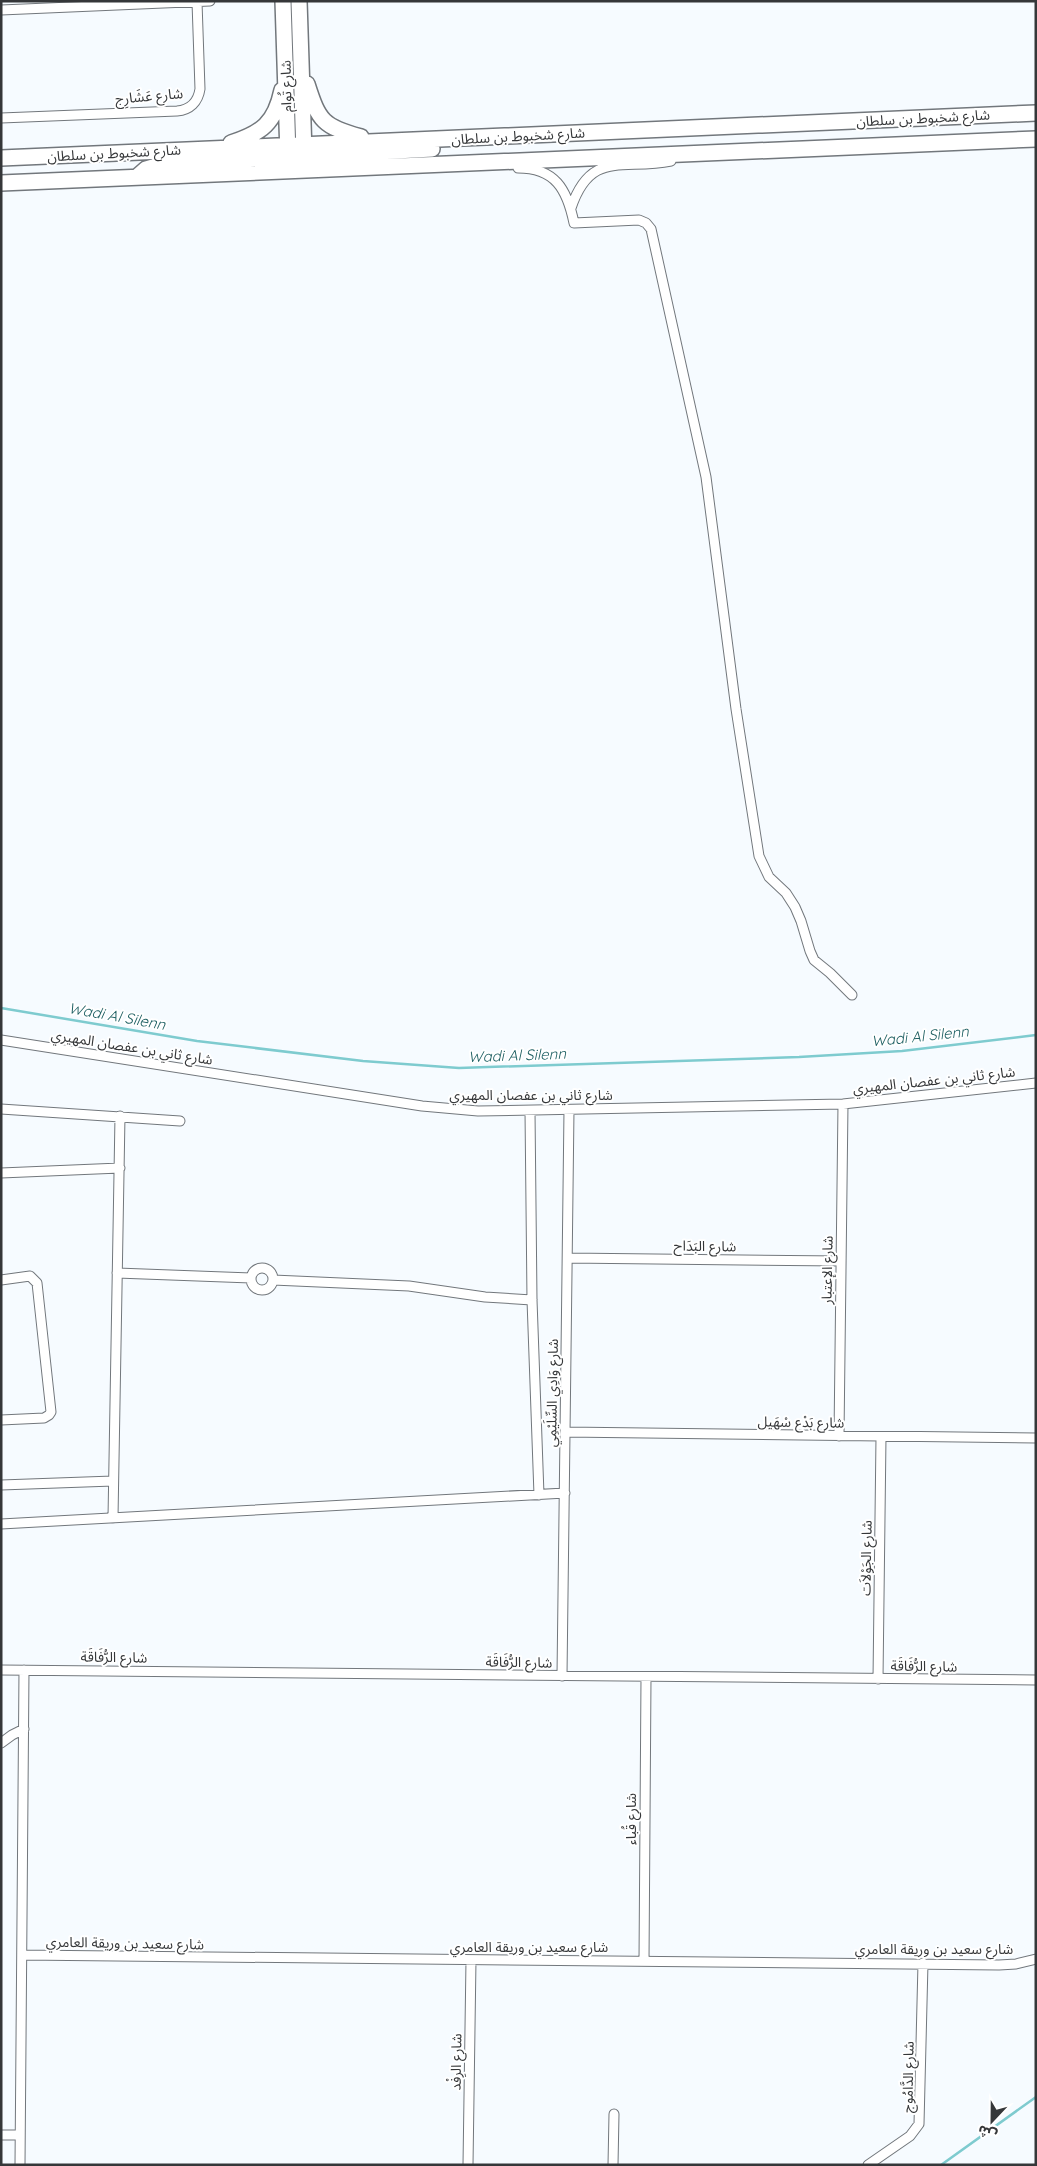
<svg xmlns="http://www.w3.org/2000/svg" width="1037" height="2166" font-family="Quicksand,'Noto Sans Arabic',sans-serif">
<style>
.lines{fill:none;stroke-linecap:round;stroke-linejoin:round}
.stream{stroke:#7ecbcf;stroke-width:2.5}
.minor-casing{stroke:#72777c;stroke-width:11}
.primary-casing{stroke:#72777c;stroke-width:18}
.minor{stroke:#fff;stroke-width:9}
.primary{stroke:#fff;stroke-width:15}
.labels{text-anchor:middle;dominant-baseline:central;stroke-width:4;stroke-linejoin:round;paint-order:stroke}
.street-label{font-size:14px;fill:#353739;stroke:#fff}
.water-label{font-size:15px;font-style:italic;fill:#1f6063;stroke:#fff}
</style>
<rect width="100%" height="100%" fill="#f6fbff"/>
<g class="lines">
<path class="stream" d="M1 1008 197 1041 363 1061 459 1068 799 1057 902 1051 1036 1035
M941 2165 1036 2097"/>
<g class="minor-casing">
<path id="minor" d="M1 10 210 1
M1 118 177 111C190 110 198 102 200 89L197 2
M518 168C555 168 567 189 574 223L639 220 646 223 651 229 706 477 736 709 759 856 769 877 786 893 795 907 801 921 810 951 814 960 830 973 852 995
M571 208C591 149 623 171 671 161
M1 1040 422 1106 478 1111 843 1104 1036 1083
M1 1109 180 1121
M530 1111 532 1300 539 1495
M1 1173 120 1168
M568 1258 841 1261
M251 1279a11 11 0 1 1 22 0a11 11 0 1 1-22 0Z
M117 1273 251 1278
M1 1280 30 1276 37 1283 51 1412 49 1415 44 1418 1 1420
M273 1280 409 1286 485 1297 532 1300
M566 1432 1036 1438
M839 1436 843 1104
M1 1485 113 1481
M113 1518 120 1116
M1 1524 565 1493
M1 1670 1036 1680
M562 1676 569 1110
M878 1679 881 1437
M1 1743 12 1735 24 1729
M22 1955 999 1965 1016 1964 1036 1959
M644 1961 646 1678
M1 2135H20
M20 2165 24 1670
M468 2165 471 1960
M613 2165 614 2114
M868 2165 910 2136 919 2124 923 1963"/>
</g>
<g class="primary-casing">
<path id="primary" d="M283 1 288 155
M299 1 304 153
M307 84C319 122 323 126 361 137
M231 143C262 133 275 123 282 90
M1 158 1036 113
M288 170 294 160 305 156 432 149
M138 176 146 169 167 163 288 158 299 152
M1 183 1036 139"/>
</g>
<use href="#minor" class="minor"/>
<use href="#primary" class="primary"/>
</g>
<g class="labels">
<g class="street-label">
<text transform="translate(286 86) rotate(-91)">شارع تُوام</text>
<text transform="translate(149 96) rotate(-5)">شارع عَشَارِج</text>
<text transform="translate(923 118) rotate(-3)">شارع شخبوط بن سلطان</text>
<text transform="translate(518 136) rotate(-3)">شارع شخبوط بن سلطان</text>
<text transform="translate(114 153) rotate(-3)">شارع شخبوط بن سلطان</text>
<text transform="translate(132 1047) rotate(9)">شارع ثاني بن عفصان المهيري</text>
<text transform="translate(934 1080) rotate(-6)">شارع ثاني بن عفصان المهيري</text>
<text x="531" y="1095">شارع ثاني بن عفصان المهيري</text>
<text transform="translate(705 1246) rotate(1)">شارع البَدَاح</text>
<text transform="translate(827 1270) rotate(-89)">شارع الإعتبار</text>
<text transform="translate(552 1393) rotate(-89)">شارع وَادِي السِّلَيْمِي</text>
<text transform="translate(801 1422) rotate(1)">شارع بَدْع سْهَيل</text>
<text transform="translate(866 1558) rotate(-89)">شارع الجَوْلاَت</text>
<text transform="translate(114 1657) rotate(1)">شارع الرُّفَاقَة</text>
<text transform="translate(519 1662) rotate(1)">شارع الرُّفَاقَة</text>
<text transform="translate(924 1666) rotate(1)">شارع الرُّفَاقَة</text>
<text transform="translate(631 1819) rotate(-90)">شارع قُباء</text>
<text transform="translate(125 1943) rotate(1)">شارع سعيد بن وريقة العامري</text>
<text x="529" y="1947">شارع سعيد بن وريقة العامري</text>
<text x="934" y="1949">شارع سعيد بن وريقة العامري</text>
<text transform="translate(456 2062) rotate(-89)">شارع الرِفْد</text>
<text transform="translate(908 2077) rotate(-89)">شارع الدَّامُوج</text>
</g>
<g class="water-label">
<text transform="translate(117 1016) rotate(10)">Wadi Al Silenn</text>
<text transform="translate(920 1036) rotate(-6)">Wadi Al Silenn</text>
<text transform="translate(517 1055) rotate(-2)">Wadi Al Silenn</text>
</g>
</g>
<rect width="1037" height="2166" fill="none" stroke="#353739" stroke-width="5"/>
<g transform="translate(992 2121) rotate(202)" stroke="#ffffff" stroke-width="4" paint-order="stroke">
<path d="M0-4L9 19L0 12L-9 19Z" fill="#353739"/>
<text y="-8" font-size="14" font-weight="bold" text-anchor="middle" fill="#353739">ش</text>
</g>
</svg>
